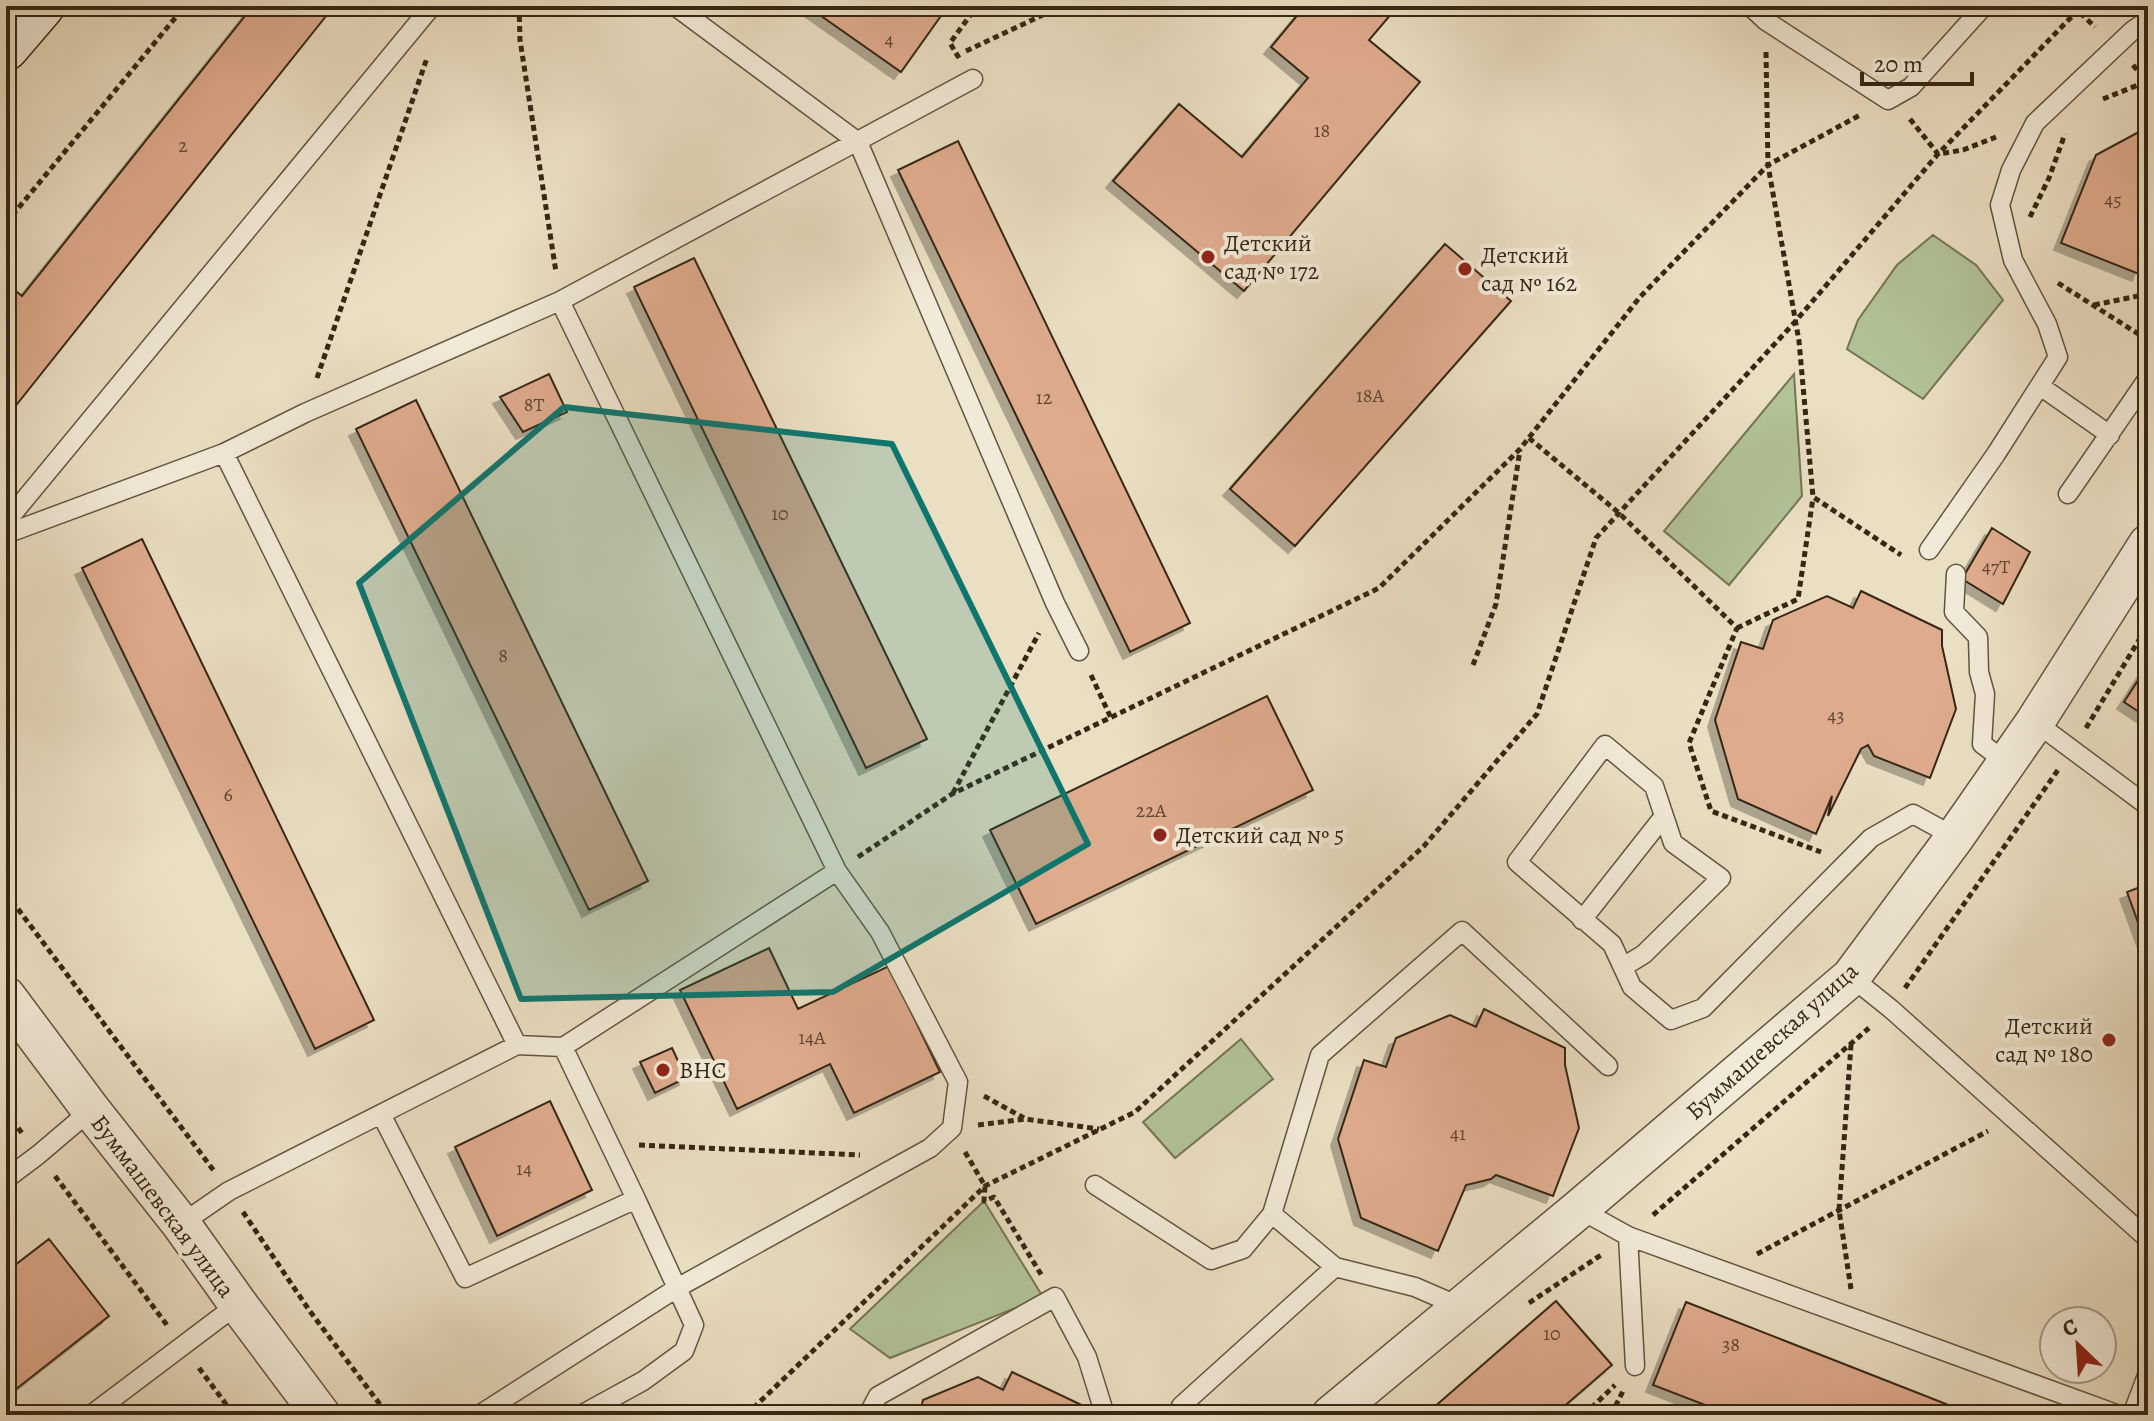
<svg xmlns="http://www.w3.org/2000/svg" width="2154" height="1421" font-family="Alegreya,serif">
<style>
.green{fill:#b2c398;stroke:#747556;stroke-width:2}
.building{fill:#dfab8d;stroke:#352715;stroke-width:2;filter:url(#shadow)}
.lines{fill:none;stroke-linecap:round;stroke-linejoin:round}
.lane-casing{stroke:#625540;stroke-width:21}
.street-casing{stroke:#625540;stroke-width:41}
.secondary-casing{stroke:#352715;stroke-width:47}
.path{stroke:#352715;stroke-width:5;stroke-dasharray:6 4;stroke-linecap:butt}
.lane{stroke:#f2ead8;stroke-width:18}
.street{stroke:#f2ead8;stroke-width:38}
.secondary{stroke:#f2ead8;stroke-width:44}
.marked{fill:#0f766e;fill-opacity:0.2;stroke:#0f766e;stroke-width:6;stroke-linejoin:round}
.poi-dot{fill:#8f2418;stroke:#f2ead8;stroke-width:3}
.labels{text-anchor:middle;dominant-baseline:central;stroke-width:8;stroke-linejoin:round;paint-order:stroke}
.number-label{font-size:20px;fill:#604833}
.poi-label{font-size:24px;fill:#352715;stroke:#f2ead8;text-anchor:start}
.street-label{font-size:24px;fill:#352715;stroke:#f2ead8}
</style>
<defs>
<filter id="shadow"><feDropShadow dx="-7" dy="7" stdDeviation="0" flood-color="#0004"/></filter>
</defs>
<rect width="100%" height="100%" fill="#ebdfc3"/>
<filter id="stains"><feTurbulence type="fractalNoise" baseFrequency=".0025" numOctaves="4"/><feColorMatrix values="0 0 0 0 .2 0 0 0 0 .09 0 0 0 0 .02 0 0 0 .5 -.17"/></filter>
<radialGradient id="worn" r=".72"><stop offset=".6" stop-color="#630" stop-opacity="0"/><stop offset="1" stop-color="#630" stop-opacity=".3"/></radialGradient>
<path class="green" d="M1933 235 1976 265 2003 300 1923 399 1847 349 1858 320 1897 265Z
M1794 374 1802 496 1729 585 1664 531Z
M1241 1039 1273 1079 1175 1158 1143 1122Z
M984 1201 1043 1297 890 1358 850 1329Z"/>
<path class="building" d="M253 6H334L6 418V283L22 296Z
M807 6H948L901 72Z
M1305 6H1398L1369 40 1420 82 1244 291 1113 181 1179 104 1242 157 1308 78 1271 47Z
M2148 127V250L2139 274 2061 243 2096 155Z
M958 141 1190 623 1130 652 898 170Z
M1445 244 1511 301 1295 546 1230 489Z
M694 258 927 739 866 768 634 287Z
M549 374 567 412 523 432 500 397Z
M416 400 648 881 589 910 356 429Z
M1992 528 2030 552 2003 604 1962 579Z
M142 539 374 1020 315 1049 82 568Z
M1861 591 1942 630V646L1956 709 1930 778 1874 756 1868 745 1861 749 1828 816 1832 796 1816 834 1738 799 1715 720 1741 642 1763 649 1773 620 1827 596 1853 608Z
M2148 665V718L2124 702Z
M1267 696 1313 790 1036 924 990 830Z
M2148 884V950L2127 892Z
M769 948 798 1009 889 966 940 1072 854 1113 830 1064 737 1109 680 990Z
M1484 1009 1565 1048V1065L1579 1128 1553 1196 1496 1175 1491 1179 1466 1185 1438 1251 1361 1218 1338 1139 1364 1060 1386 1067 1396 1038 1450 1015 1476 1027Z
M672 1048 686 1078 655 1093 640 1062Z
M550 1101 592 1190 497 1236 455 1147Z
M49 1239 109 1316 6 1397V1272Z
M1556 1301 1612 1365 1554 1415H1425Z
M1686 1302 1974 1415H1731L1653 1385Z
M1012 1372 1092 1410V1415H919L923 1400 978 1377 1003 1390Z"/>
<g class="lines">
<g class="lane-casing">
<path id="lane" d="M675 6 858 142 1055 603 1079 651
M1750 6 1766 21 1888 100 1911 87 1984 6
M2040 386 2110 435
M224 453 517 1045
M2068 494 2148 378
M6 522 432 6
M6 534 224 453 305 413 560 301 973 79
M1929 550 1996 454 2058 357 2047 324 2013 260 2000 205 2011 170 2035 123 2132 31 2148 20
M1956 574 1954 612 1978 637 1979 672 1985 694 1982 744 2006 762
M2035 722 2148 806
M1582 920 1664 816
M1623 967 1644 954 1721 878 1673 843 1654 786 1605 745 1517 862 1612 944 1632 987 1671 1020 1703 1008 1871 838 1913 814 1955 837
M1851 977 1891 1009 2148 1239
M381 1114 465 1278 636 1199 563 1047
M6 1179 38 1155 91 1110
M1095 1185 1211 1260 1243 1249 1272 1214 1320 1055 1462 931 1608 1066
M1579 1209 1628 1236 2119 1415
M1272 1214 1335 1267
M181 1224 229 1191 517 1045 563 1047 837 871
M1628 1236 1635 1366
M1181 1406 1335 1267 1415 1287 1461 1307
M91 1415 238 1304
M479 1415 677 1288 930 1148 952 1128 958 1082 880 932 837 871 560 301
M581 1415 643 1381 684 1351 694 1325 636 1199
M868 1415 878 1396 1055 1297 1087 1357 1105 1415
M2132 1415 2148 1373"/>
</g>
<g class="street-casing">
<path id="street" d="M6 996 91 1110 181 1224 238 1304 321 1415
M1331 1415 1579 1209 1851 977 1955 837 2035 722 2148 544"/>
</g>
<g class="secondary-casing">
<path id="secondary" d="M6 48 42 6"/>
</g>
<path class="path" d="M519 6 520 40 556 272
M2073 6 2095 27
M966 51 1062 6
M1766 52 1768 165 1799 341 1813 497 1901 555
M959 58 950 43 977 6
M2133 65 2147 82
M2103 99 2148 81
M1910 119 1938 154 1963 150 1996 137
M2030 217 2049 178 2065 134
M6 223 185 6
M2058 283 2148 340
M2094 305 2148 294
M317 378 427 58
M1529 438 1619 513 1737 628 1689 743 1711 811 1821 852
M1737 628 1798 599 1813 498
M1473 665 1496 604 1520 450
M1091 675 1111 718
M2086 728 2148 625
M953 793 1039 633
M858 857 952 794 1379 588 1520 449 1640 297 1768 165 1862 114
M6 893 214 1171
M1905 988 2058 770
M984 1096 1024 1118
M6 1112 22 1133
M978 1125 1025 1119 1099 1129
M639 1145 860 1155
M965 1152 985 1186 984 1201 994 1197 1042 1276
M55 1176 167 1325
M243 1212 309 1310 388 1415
M1653 1215 1869 1028
M1757 1254 1988 1131
M1851 1289 1839 1210 1851 1045
M1529 1303 1601 1255
M199 1368 234 1415
M746 1415 985 1186 1135 1112 1424 846 1537 714 1596 538 1794 323 1938 154 2082 6
M1584 1415 1615 1385
M1611 1415 1624 1389"/>
<use href="#lane" class="lane"/>
<use href="#street" class="street"/>
<use href="#secondary" class="secondary"/>
</g>
<path class="marked" d="M564 407 892 444 1088 844 833 992 521 999 359 583Z"/>
<g class="poi-dot">
<circle cx="1208" cy="257" r="8"/>
<circle cx="1465" cy="269" r="8"/>
<circle cx="1160" cy="835" r="8"/>
<circle cx="2109" cy="1040" r="8"/>
<circle cx="663" cy="1070" r="8"/>
</g>
<g class="labels">
<g class="number-label">
<text x="889" y="39">4</text>
<text x="1322" y="130">18</text>
<text x="183" y="145">2</text>
<text x="2113" y="199">45</text>
<text x="1370" y="395">18А</text>
<text x="1044" y="397">12</text>
<text x="534" y="404">8Т</text>
<text x="780" y="513">10</text>
<text x="1996" y="566">47Т</text>
<text x="503" y="655">8</text>
<text x="1836" y="715">43</text>
<text x="228" y="794">6</text>
<text x="1151" y="810">22А</text>
<text x="812" y="1037">14А</text>
<text x="1458" y="1133">41</text>
<text x="524" y="1168">14</text>
<text x="1552" y="1333">10</text>
<text x="1731" y="1344">38</text>
</g>
<g class="poi-label">
<text x="1224" y="243">Детский<tspan x="1224" dy="28">сад № 172</tspan></text>
<text x="1481" y="255">Детский<tspan x="1481" dy="28">сад № 162</tspan></text>
<text x="1176" y="835">Детский сад № 5</text>
<text x="2093" y="1026" text-anchor="end">Детский<tspan x="2093" dy="28">сад № 180</tspan></text>
<text x="679" y="1070">ВНС</text>
</g>
<g class="street-label">
<text transform="translate(1772 1041) rotate(-42)">Буммашевская улица</text>
<text transform="translate(163 1206) rotate(53)">Буммашевская улица</text>
</g>
</g>
<rect width="2154" height="1421" fill="none" stroke="#ebdfc3" stroke-width="32"/>
<rect x="8" y="8" width="2138" height="1405" fill="none" stroke="#352715" stroke-width="4"/>
<rect x="16" y="16" width="2122" height="1389" fill="none" stroke="#352715" stroke-width="2"/>
<g transform="translate(2078 1345) rotate(335)"><circle r="38" fill="#f2ead8" stroke="#a69c8a" stroke-width="2"/>
<path d="M0-6L14 30L0 20L-14 30Z" fill="#8f2418"/>
<text y="-12" font-size="22" font-weight="bold" text-anchor="middle" fill="#352715">С</text>
</g>
<path d="M1862 72v12h110v-12" fill="none" stroke="#352715" stroke-width="4"/>
<text x="1874" y="72" font-size="24" fill="#352715" stroke="#f2ead8" stroke-width="6" paint-order="stroke">20 m</text>
<rect width="100%" height="100%" filter="url(#stains)"/>
<rect width="100%" height="100%" fill="url(#worn)"/>
</svg>
